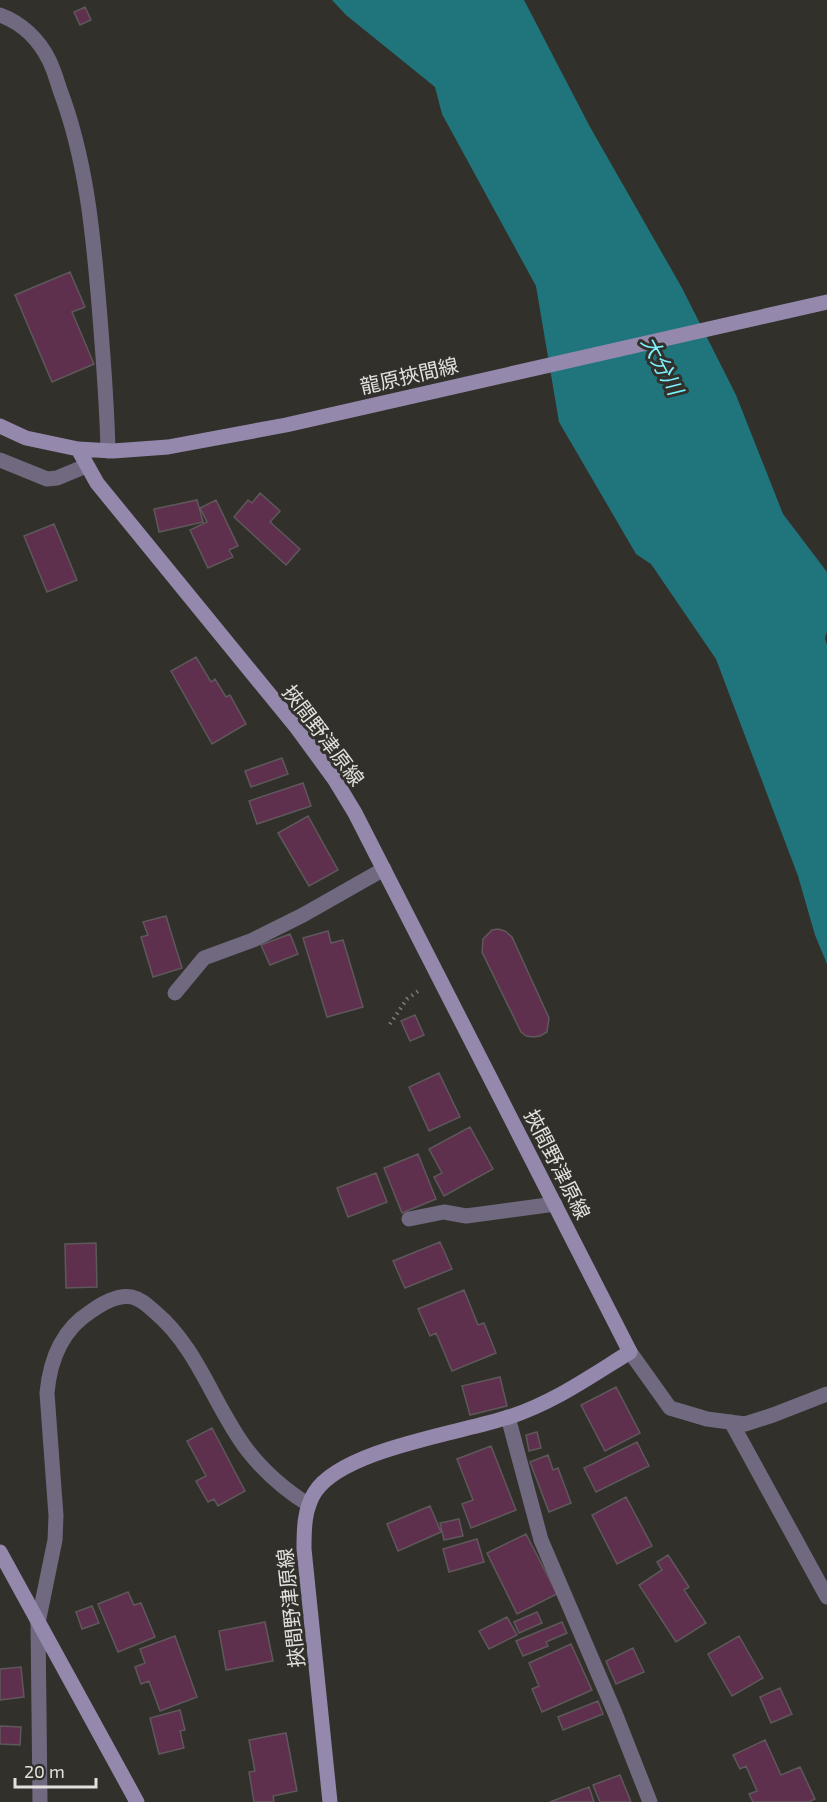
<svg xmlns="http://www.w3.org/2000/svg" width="827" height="1802" font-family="'Exo 2','Noto Sans JP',sans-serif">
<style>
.water{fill:#20757d}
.building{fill:#5f304d;stroke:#5e585b;stroke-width:1.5}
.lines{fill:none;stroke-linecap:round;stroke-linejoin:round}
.path{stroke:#817f7b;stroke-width:4;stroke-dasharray:1.5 4.5;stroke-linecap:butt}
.street{stroke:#70697f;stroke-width:15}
.secondary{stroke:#9489ac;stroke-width:15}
.labels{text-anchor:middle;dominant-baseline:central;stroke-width:6;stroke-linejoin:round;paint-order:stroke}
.street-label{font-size:20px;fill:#e3e1de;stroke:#32302b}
.water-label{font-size:21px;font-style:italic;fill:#7cf3fe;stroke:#32302b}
</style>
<rect width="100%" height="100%" fill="#32302b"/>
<path class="water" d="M332 0H524L590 127 682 288 736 395 783 514 827 572V631L825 638 827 645V964L815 935 798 876 716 659 651 564 636 554 559 422 536 286 442 114 435 87 346 15Z"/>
<path class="building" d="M85 7 91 20 80 25 74 12Z
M70 272 85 307 72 312 94 364 52 382 15 295Z
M260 493 280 511 270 522 300 549 286 565 234 517 248 500 252 503Z
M197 500 203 522 159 532 154 509Z
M216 500 238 546 229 550 233 557 208 568 190 530 207 522 200 508Z
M54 524 77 580 47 592 24 536Z
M196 657 211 682 215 679 226 697 230 695 246 724 212 744 171 671Z
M282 758 288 774 251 787 245 771Z
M303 783 311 806 257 824 249 801Z
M308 816 338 870 309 886 278 833Z
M166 916 182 968 153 977 141 937 148 935 143 922Z
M498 929 505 931 512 937 549 1018 547 1032 540 1036 534 1037 526 1036 521 1032 482 952 483 939 492 930Z
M328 931 331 943 343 940 363 1007 327 1017 303 938Z
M290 934 298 954 270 965 261 945Z
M415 1015 424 1035 410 1041 401 1021Z
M439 1073 460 1117 429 1131 409 1087Z
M470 1127 493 1169 444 1196 434 1177 442 1173 429 1149Z
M418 1154 436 1199 402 1213 384 1168Z
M376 1173 387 1202 348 1217 337 1188Z
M440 1242 452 1269 405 1288 393 1261Z
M96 1243 97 1287 66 1288 65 1244Z
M464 1290 478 1325 484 1323 496 1353 452 1371 436 1333 430 1336 418 1309Z
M500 1377 507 1406 470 1415 462 1386Z
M616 1387 640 1433 605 1451 581 1405Z
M212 1428 245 1491 218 1506 214 1499 208 1502 196 1481 206 1476 187 1441Z
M537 1432 541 1448 529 1451 526 1435Z
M637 1442 649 1466 596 1492 584 1468Z
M491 1446 516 1510 471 1528 462 1504 473 1500 457 1459Z
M548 1455 553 1470 558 1468 571 1503 549 1512 530 1462Z
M626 1497 652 1546 617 1564 592 1515Z
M430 1506 441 1532 398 1551 387 1524Z
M459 1519 463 1536 444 1540 440 1523Z
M526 1534 557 1594 517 1614 487 1553Z
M477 1539 484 1562 449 1572 443 1549Z
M668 1555 689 1587 684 1590 706 1623 676 1642 639 1585 662 1570 657 1562Z
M128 1592 134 1605 141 1603 155 1637 118 1652 98 1604Z
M92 1606 99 1623 82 1629 76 1612Z
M537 1612 542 1623 519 1633 514 1622Z
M507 1617 517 1635 489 1649 479 1631Z
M265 1622 273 1661 226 1670 219 1631Z
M562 1622 567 1633 546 1642 548 1646 523 1656 516 1641Z
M175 1636 197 1697 160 1711 149 1681 141 1684 135 1667 145 1663 140 1649Z
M739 1636 763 1678 732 1696 708 1654Z
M571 1644 592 1690 542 1712 532 1689 539 1686 529 1663Z
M633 1648 644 1672 616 1684 606 1661Z
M21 1667 24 1697 0 1700V1669Z
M780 1688 792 1714 771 1723 760 1697Z
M598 1701 603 1714 563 1730 558 1717Z
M180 1710 185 1730 180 1731 184 1748 159 1754 150 1718Z
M0 1726 21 1727 20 1745 0 1744Z
M286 1733 297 1791 273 1796 274 1802H254L249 1772 255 1771 249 1740Z
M765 1740 781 1775 800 1767 815 1799 809 1802H753L749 1794 757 1791 746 1766 740 1769 733 1755Z
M620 1775 631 1802H600L593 1785Z
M589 1787 594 1802H550Z"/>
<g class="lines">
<path class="path" d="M390 1024 407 999 421 989"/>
<path class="street" d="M0 15C22 23 39 40 49 60 54 70 57 81 60 90 86 159 93 232 99 305 103 354 107 402 108 451
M0 460 47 479 57 478 86 466
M175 993 204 958 253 940 303 915 384 869
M409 1219 444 1212 466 1216 555 1204
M630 1352 670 1408 707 1419 745 1424 773 1415 827 1394
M508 1417 541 1540 615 1713 650 1802
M731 1422 827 1597
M40 1802 38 1623 55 1540 56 1516 47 1393C50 1360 62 1330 90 1312 101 1304 118 1294 132 1297 141 1299 148 1306 155 1312 199 1349 214 1407 248 1451 266 1474 285 1490 309 1505"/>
<path class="secondary" d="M0 426 26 438 78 449 113 451 168 447 286 425 827 302
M78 449 97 483 297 728 335 780 355 813 630 1352C591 1376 553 1403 509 1417 461 1433 343 1449 315 1492 304 1509 304 1530 304 1549L330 1802
M0 1552 137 1802"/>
</g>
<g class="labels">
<g class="street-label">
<text transform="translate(409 375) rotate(-13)">龍原挾間線</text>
<text transform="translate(324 735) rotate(53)">挾間野津原線</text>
<text transform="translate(558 1164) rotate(63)">挾間野津原線</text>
<text transform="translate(290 1608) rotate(-96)">挾間野津原線</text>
</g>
<g class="water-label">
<text transform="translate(663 365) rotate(62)">大分川</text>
</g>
</g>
<path d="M15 1778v9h81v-9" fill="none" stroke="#e3e1de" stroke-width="3"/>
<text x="24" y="1778" font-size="18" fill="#e3e1de" stroke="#32302b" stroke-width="4.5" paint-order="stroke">20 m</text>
</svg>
